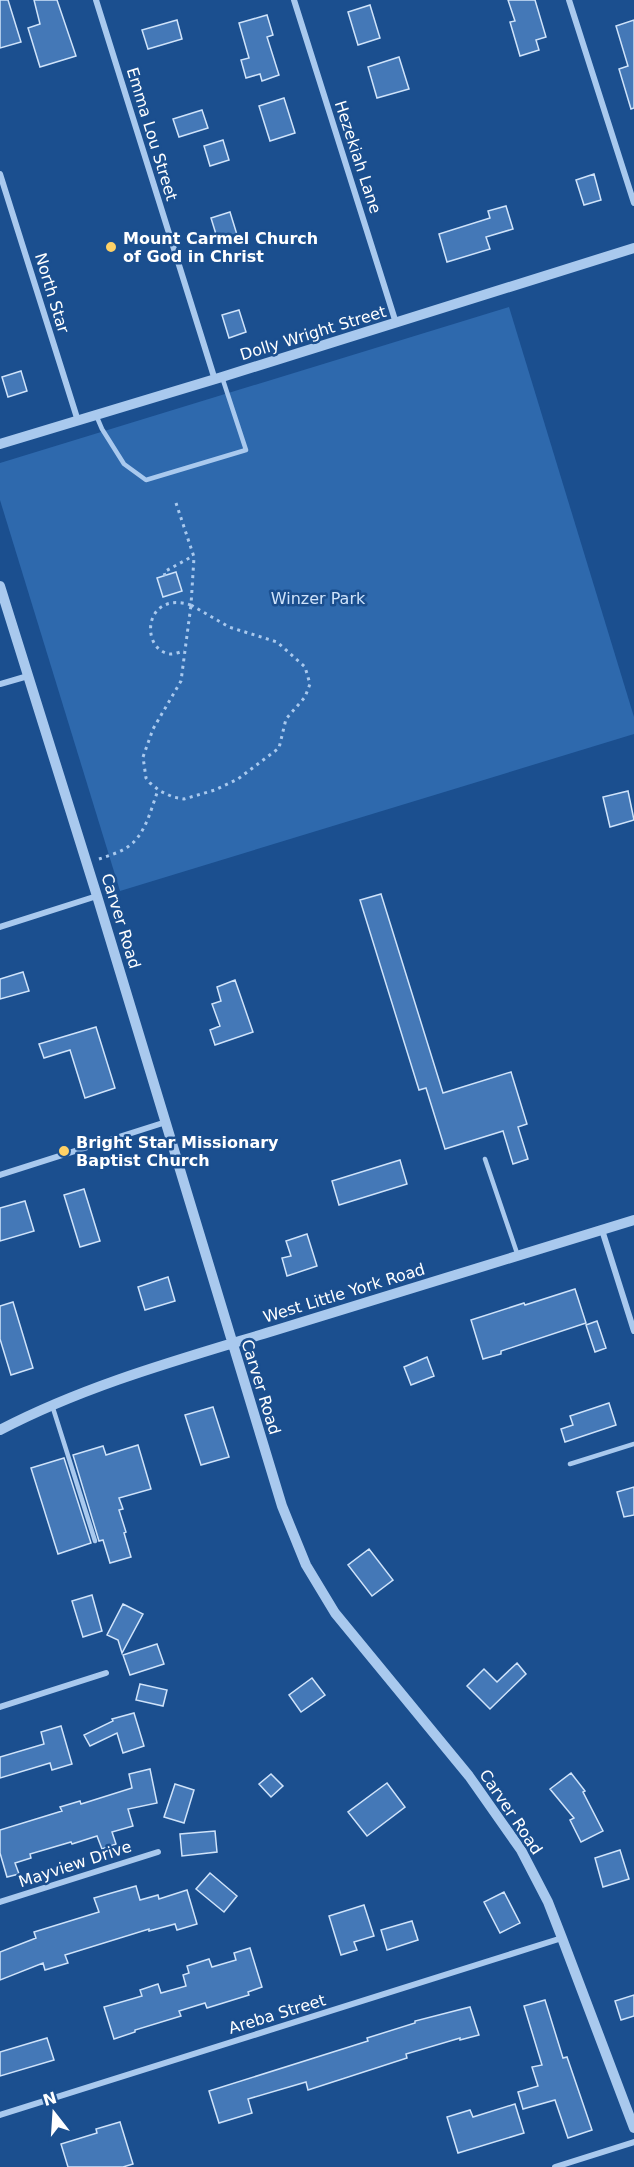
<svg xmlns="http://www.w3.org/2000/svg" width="634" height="2167" font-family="'DejaVu Sans',sans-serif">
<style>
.park{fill:#2e69ad}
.building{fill:#4478b7;stroke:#cfe3fa;stroke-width:1.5}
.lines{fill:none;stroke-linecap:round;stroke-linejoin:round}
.path{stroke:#a9c9ee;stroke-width:3;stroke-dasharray:3 4.5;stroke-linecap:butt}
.service{stroke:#a9c9ee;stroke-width:4.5}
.minor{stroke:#a9c9ee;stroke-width:6}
.tertiary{stroke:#a9c9ee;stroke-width:10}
.poi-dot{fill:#ffd166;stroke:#1b4f8f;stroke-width:2}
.labels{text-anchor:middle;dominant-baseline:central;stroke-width:5;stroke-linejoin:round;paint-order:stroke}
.street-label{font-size:16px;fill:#fff;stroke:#1b4f8f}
.poi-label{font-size:16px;font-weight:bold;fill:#fff;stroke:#1b4f8f;text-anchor:start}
.park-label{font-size:16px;fill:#cfe3fa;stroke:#1b4f8f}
</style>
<rect width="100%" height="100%" fill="#1b4f8f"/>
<path class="park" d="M509 307 634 717V734L120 891 0 500V463Z"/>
<path class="building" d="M0 0H8L21 42 0 48Z
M34 0H57L76 56 40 67 28 28 40 24Z
M508 0H535L546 37 536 40 539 50 520 56 510 22 515 21Z
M370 5 380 38 358 45 348 12Z
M267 15 273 35 267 37 279 75 262 81 260 74 246 78 241 60 249 58 239 23Z
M177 20 182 39 148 49 142 30Z
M634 20V108L631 109 619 69 628 66 616 26Z
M399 57 409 89 377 98 368 67Z
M284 98 295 133 270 141 259 106Z
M202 110 208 128 179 137 173 119Z
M223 140 229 160 210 166 204 146Z
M594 174 601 200 584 205 576 180Z
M506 206 513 229 486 237 490 249 447 262 439 234 490 218 488 211Z
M230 212 238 238 219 244 211 218Z
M239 310 246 332 229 338 222 315Z
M21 371 27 391 8 397 2 377Z
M176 572 182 591 163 597 157 578Z
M628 791 634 820 610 827 603 797Z
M381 894 443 1093 511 1072 527 1124 518 1127 528 1159 513 1164 503 1131 445 1149 426 1088 419 1090 360 900Z
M23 972 29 991 0 999V979Z
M235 980 253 1032 215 1045 210 1030 220 1026 212 1004 221 1001 217 987Z
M96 1027 115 1088 85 1098 70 1050 44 1058 39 1044Z
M400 1160 407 1184 339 1205 332 1181Z
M84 1189 100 1241 80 1247 64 1195Z
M25 1201 34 1231 0 1241V1208Z
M307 1234 317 1266 287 1276 282 1258 291 1256 286 1241Z
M168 1277 175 1301 145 1310 138 1287Z
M575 1289 586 1323 501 1351V1354L483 1359 471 1320 524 1303 525 1305Z
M13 1302 33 1368 11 1375 0 1339V1306Z
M597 1321 606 1348 595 1352 586 1325Z
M427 1357 434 1376 411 1385 404 1367Z
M609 1403 616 1425 565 1442 561 1429 573 1425 570 1416Z
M213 1407 229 1457 201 1465 185 1415Z
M138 1445 151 1489 119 1498 123 1509 119 1510 126 1532 124 1533 131 1557 110 1563 103 1540 99 1541 73 1455 103 1446 106 1455Z
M64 1458 91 1543 58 1554 31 1468Z
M634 1487V1515L624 1517 617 1492Z
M369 1549 393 1580 372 1596 348 1565Z
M92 1595 102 1631 83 1637 72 1601Z
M123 1604 143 1614 122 1653 118 1640 107 1635Z
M157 1644 164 1664 130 1675 123 1655Z
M517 1663 526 1674 490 1709 467 1686 484 1669 497 1682Z
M312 1678 325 1695 301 1712 289 1695Z
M140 1684 167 1690 163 1706 136 1700Z
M134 1713 144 1746 123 1753 117 1733 90 1746 84 1735 113 1721 112 1719Z
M61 1726 72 1764 52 1770 50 1763 0 1778V1757L44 1744 41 1732Z
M150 1769 157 1803 128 1809 133 1826 112 1832 116 1844 102 1849 97 1836 72 1844 71 1842 30 1854 31 1858 15 1863 19 1874 7 1877 0 1853V1830L62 1811 60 1807 80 1801 81 1804 132 1788 129 1774Z
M571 1773 585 1791 583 1792 603 1831 581 1842 570 1820 574 1818 550 1789Z
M271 1774 283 1786 271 1797 259 1784Z
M387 1783 405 1807 367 1836 348 1812Z
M175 1784 194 1790 184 1823 164 1817Z
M215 1831 217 1852 182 1856 180 1834Z
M620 1850 629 1879 603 1887 595 1858Z
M210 1873 237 1896 224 1912 196 1889Z
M136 1886 140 1900 158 1895 159 1899 187 1890 197 1924 177 1930 175 1924 149 1931V1929L65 1955 68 1963 45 1970 43 1963 0 1980V1952L36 1938 34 1932 99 1912 94 1898Z
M504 1892 520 1923 500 1933 484 1902Z
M364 1905 374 1936 354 1942 357 1950 341 1955 329 1916Z
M412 1921 418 1940 387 1950 381 1930Z
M250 1948 262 1987 248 1992 249 1995 207 2008 205 2003 179 2011 181 2016 135 2030V2032L114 2039 104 2007 142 1996 140 1990 158 1984 161 1993 186 1986 183 1975 189 1973 187 1966 209 1959 212 1967 236 1960 234 1953Z
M634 1995V2016L621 2020 615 2001Z
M545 2000 563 2058 567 2057 592 2130 568 2138 555 2100 523 2109 518 2092 538 2086 532 2067 542 2065 524 2006Z
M470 2007 479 2035 460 2040V2038L406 2054 407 2058 308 2090 306 2082 248 2099 252 2113 219 2123 209 2091 368 2041 367 2038 415 2023V2021Z
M47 2038 54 2060 0 2076V2052Z
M515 2104 524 2133 458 2153 447 2117 470 2110 473 2117Z
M120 2122 133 2164 123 2167H68L61 2144 97 2133 96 2129Z"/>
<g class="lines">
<path class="path" d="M176 503 194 557 191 605C143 590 140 650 170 654 175 654 180 652 184 651
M165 576 164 572 193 556
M191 605 229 627 277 642 305 667 310 684 305 697 286 719 279 748 238 779 215 790 184 799 173 797 160 791 150 783 146 778 143 757 153 729 181 681Z
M99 859C108 856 118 853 126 848 145 837 151 809 158 790"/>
<path class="service" d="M96 415 102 429 124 464 146 480 246 450 222 377
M485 1159 518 1256
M52 1405 95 1541
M570 1464 634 1444"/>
<path class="minor" d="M96 0 215 380
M294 0 396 323
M569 0 634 203
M0 174 78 421
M0 684 28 676
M0 927 97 896
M0 1175 166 1122
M602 1230 634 1331
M0 1707 106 1673
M0 1902 158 1852
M0 2115 562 1938
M555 2167 634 2142"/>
<path class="tertiary" d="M0 444 222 377 634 248
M0 586 97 896 282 1506 306 1565 335 1613 469 1776 521 1850 548 1902 562 1938 634 2128
M0 1430C86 1385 181 1359 273 1331 393 1294 514 1257 634 1220"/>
</g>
<g class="poi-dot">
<circle cx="111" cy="247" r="6"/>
<circle cx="64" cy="1151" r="6"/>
</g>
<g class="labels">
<g class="street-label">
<text transform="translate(152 134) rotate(73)">Emma Lou Street</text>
<text transform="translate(358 157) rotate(72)">Hezekiah Lane</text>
<text transform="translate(52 293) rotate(73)">North Star</text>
<text transform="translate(313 333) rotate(-17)">Dolly Wright Street</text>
<text transform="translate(121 921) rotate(73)">Carver Road</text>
<text transform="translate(344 1293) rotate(-17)">West Little York Road</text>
<text transform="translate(261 1387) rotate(73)">Carver Road</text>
<text transform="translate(511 1812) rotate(56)">Carver Road</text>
<text transform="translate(75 1864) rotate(-18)">Mayview Drive</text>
<text transform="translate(277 2014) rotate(-17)">Areba Street</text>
</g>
<g class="poi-label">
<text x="123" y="238">Mount Carmel Church<tspan x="123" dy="18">of God in Christ</tspan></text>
<text x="76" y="1142">Bright Star Missionary<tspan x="76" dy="18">Baptist Church</tspan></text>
</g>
<g class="park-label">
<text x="318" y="598">Winzer Park</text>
</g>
</g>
<g transform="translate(54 2113) rotate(343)" stroke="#1b4f8f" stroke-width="4.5" paint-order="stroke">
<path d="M0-4.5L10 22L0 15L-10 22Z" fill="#ffffff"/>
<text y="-9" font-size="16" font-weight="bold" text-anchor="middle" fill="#ffffff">N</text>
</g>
</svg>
